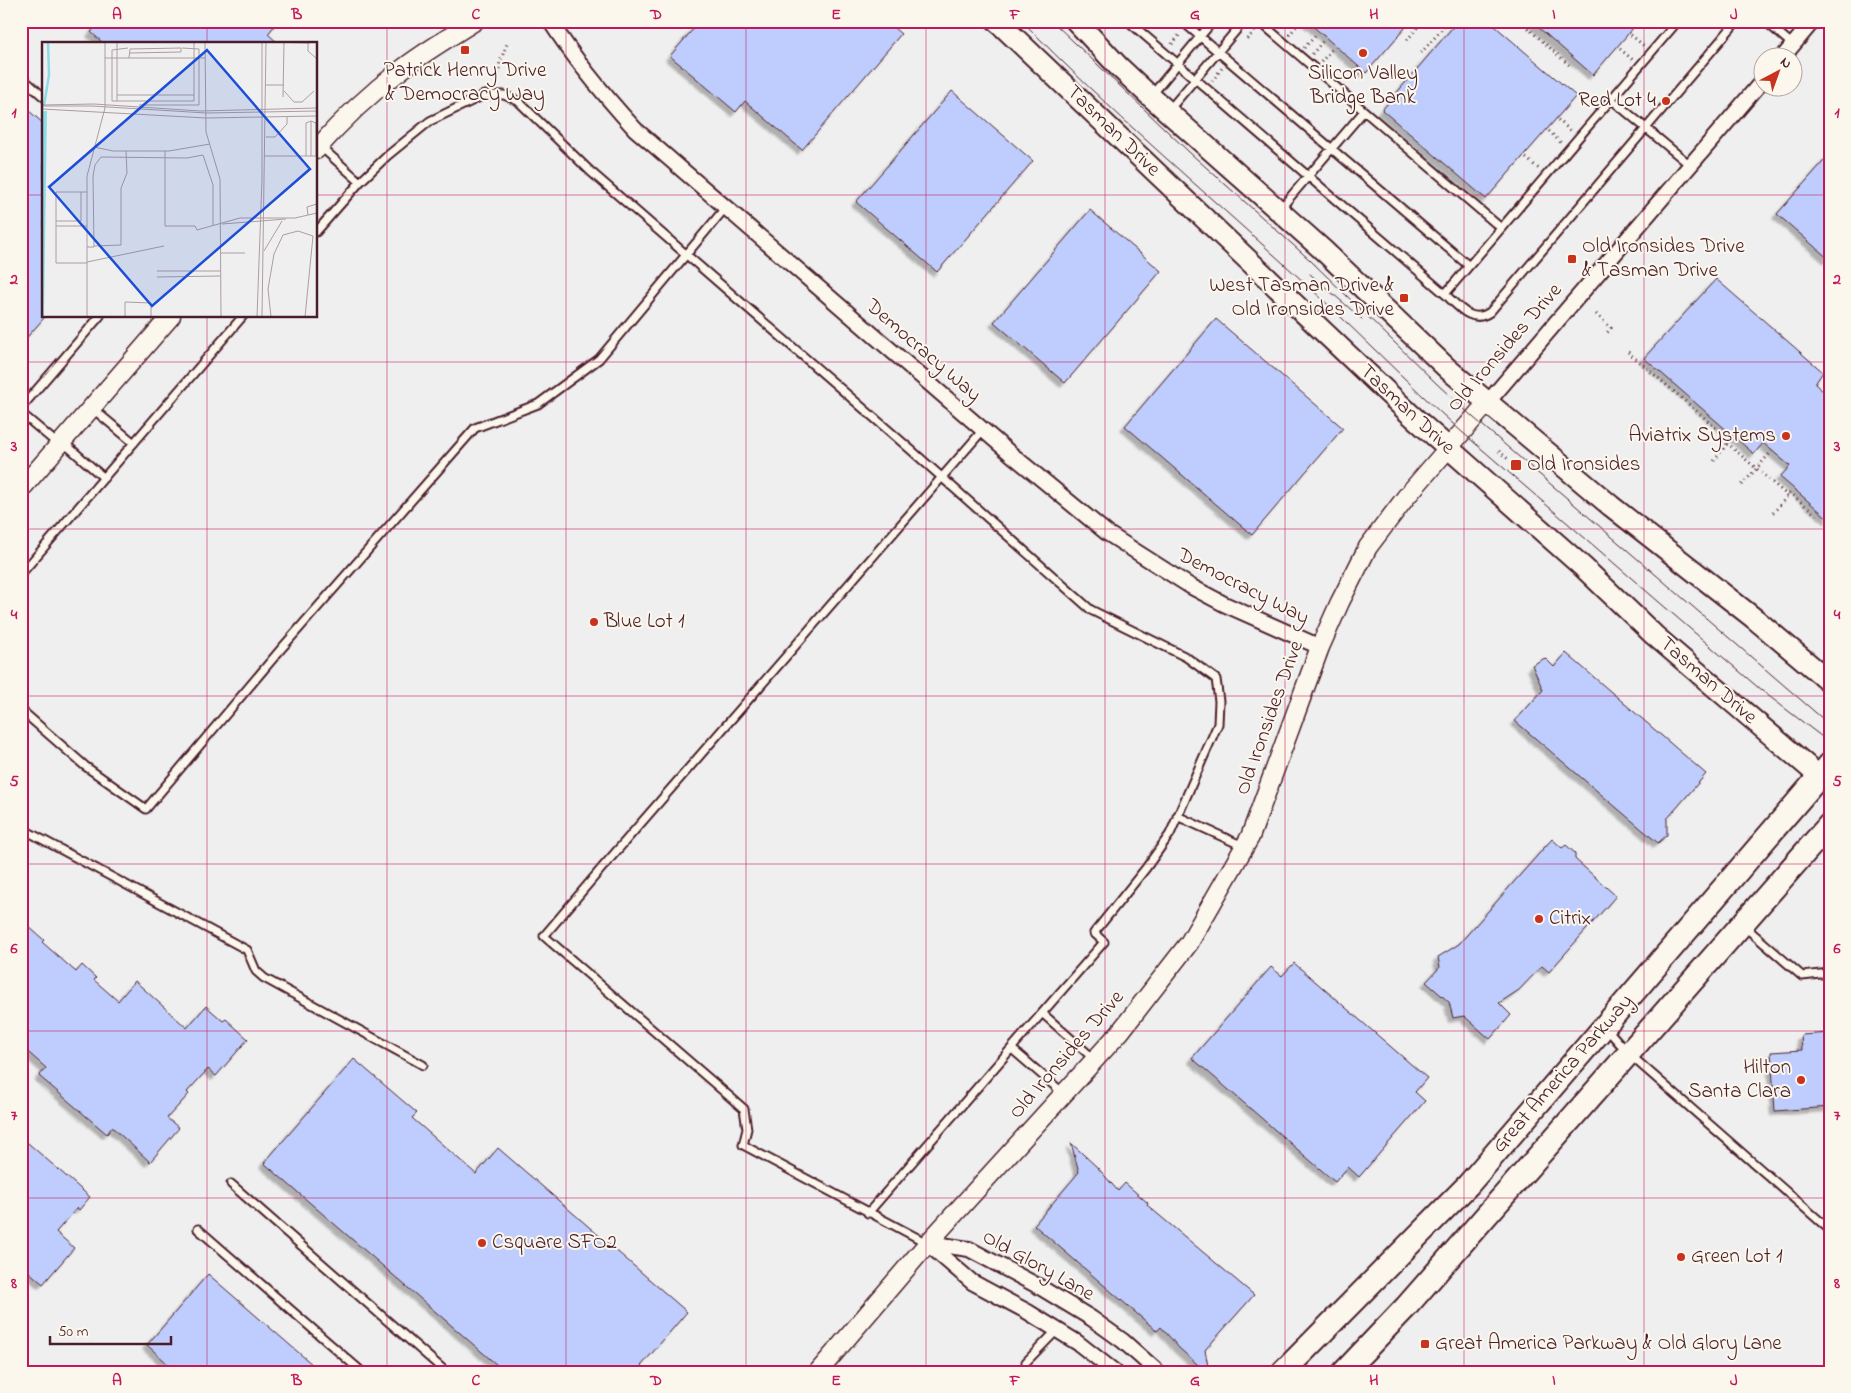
<svg xmlns="http://www.w3.org/2000/svg" width="1851" height="1393" font-family="'Indie Flower',sans-serif">
<style>
.building{fill:#becdfd;stroke:#4a1f2b;filter:url(#shadow)}
.lines{fill:none;stroke-linecap:round;stroke-linejoin:round}
.service-casing{stroke:#4a1f2b;stroke-width:11}
.minor-casing{stroke:#4a1f2b;stroke-width:18}
.tertiary-casing{stroke:#4a1f2b;stroke-width:21}
.secondary-casing{stroke:#4a1f2b;stroke-width:24}
.primary-casing{stroke:#4a1f2b;stroke-width:26}
.path{stroke:#4a1f2b;stroke-width:3;stroke-dasharray:1 4;stroke-linecap:butt}
.service{stroke:#fbf7ec;stroke-width:7}
.minor{stroke:#fbf7ec;stroke-width:14}
.tertiary{stroke:#fbf7ec;stroke-width:18}
.secondary{stroke:#fbf7ec;stroke-width:20}
.primary{stroke:#fbf7ec;stroke-width:22}
.tram{stroke:#4a1f2b;stroke-width:1}
.grid{fill:none;stroke:#c2185b;stroke-width:1;stroke-opacity:0.55}
.poi-dot{fill:#c8321e;stroke:#fbf7ec;stroke-width:2}
.labels{text-anchor:middle;dominant-baseline:central;stroke-width:4;stroke-linejoin:round;paint-order:stroke}
.poi-label{font-size:21px;fill:#4a1f2b;stroke:#fbf7ec;text-anchor:start}
.street-label{font-size:21px;fill:#4a1f2b;stroke:#fbf7ec}
.inset-river{fill:none;stroke:#8cdce8;stroke-width:2.5}
.inset-road{fill:none;stroke:#ad9ca1;stroke-width:1}
.view{fill:#1d4ed8;fill-opacity:0.15;stroke:#1d4ed8;stroke-width:2.5}
.inset-edge{fill:none;stroke:#4a1f2b;stroke-width:2.5}
.neatline{fill:none;stroke:#c2185b;stroke-width:2}
.grid-label{font-size:16px;text-anchor:middle;font-weight:bold;fill:#c2185b}
</style>
<defs>
<filter id="shadow"><feDropShadow dx="-4.5" dy="4.5" stdDeviation="1" flood-color="#0004"/></filter>
</defs>
<rect width="100%" height="100%" fill="#efefef"/>
<filter id="ink" filterUnits="userSpaceOnUse"><feTurbulence type="fractalNoise" baseFrequency=".02" numOctaves="2"/><feDisplacementMap in="SourceGraphic" scale="10" xChannelSelector="R" yChannelSelector="G"/><feConvolveMatrix kernelMatrix="1 2 1 2 8 2 1 2 1" color-interpolation-filters="sRGB"/></filter>
<g filter="url(#ink)">
<path class="building" d="M101 21H278L268 34 279 44H104L91 32Z
M700 21H886L901 34 802 150 745 101 736 112 670 56Z
M1307 21H1411L1366 73Z
M1458 21H1489L1576 96 1486 199 1382 110Z
M1531 21H1639L1593 75Z
M952 91 1033 161 937 272 856 202Z
M21 104 44 124V318L21 344Z
M1830 154V260L1777 214Z
M1090 210 1161 271 1065 383 994 322Z
M1716 279 1823 372 1815 384 1830 397V520L1780 477 1790 466 1763 443 1754 454 1644 358Z
M1216 319 1343 428 1252 535 1125 426Z
M1566 653 1706 774 1667 819V835L1658 843 1515 721 1543 690 1532 665 1545 658 1554 667Z
M1552 839 1562 848 1566 845 1575 853V859L1616 896 1549 972 1542 966 1519 990 1499 1003 1511 1015 1490 1039 1464 1016 1453 1018 1449 1002 1426 982 1440 967 1438 957 1459 944Z
M21 920 44 940 42 942 76 972 82 965 96 978 94 980 118 1001 135 981 187 1028 206 1006 223 1021 226 1019 248 1039 216 1076 208 1069 187 1092 189 1094 167 1118 179 1128 150 1162 112 1127 107 1134 39 1076 46 1068 21 1046Z
M1294 963 1427 1078 1415 1092 1425 1101 1359 1177 1348 1167 1335 1182 1192 1058 1271 967 1282 976Z
M1830 1033V1107L1775 1111 1771 1052 1802 1050 1801 1035Z
M354 1059 417 1113 412 1118 476 1174 498 1148 687 1312 636 1372H505L264 1163Z
M21 1137 90 1197 79 1210 77 1208 56 1232 74 1248 43 1284 21 1265Z
M1071 1143 1098 1168 1118 1191 1125 1183 1148 1203 1147 1205 1254 1295 1205 1350 1209 1372H1206L1179 1348 1161 1327 1157 1331 1034 1225 1079 1172Z
M208 1274 321 1372H177L147 1345Z"/>
<g class="lines">
<g class="service-casing">
<path id="service" d="M1128 21 1445 294C1458 306 1472 325 1490 312L1737 21
M1182 21 1469 266
M1259 21 1501 228
M1765 21 1793 45
M21 77 44 97
M1151 96 1213 21
M1611 99 1690 165
M1169 110 1244 21
M320 146 360 182
M1280 209 1364 111
M316 232 360 182 387 156 430 121 484 95H504L518 101 590 171 910 449 1091 610 1186 657 1216 679 1219 701 1218 724 1170 834 1146 868 1094 933 1104 942 868 1213
M1445 294 1678 21
M21 408 100 316
M92 408 134 443
M21 413 59 445
M63 442 104 478
M21 574 243 316
M21 710 85 766 146 809 281 649 475 428 538 404 599 359 726 207
M1177 816 1243 846
M21 828 247 950 256 971 264 978 423 1065
M1744 926 1802 976 1830 973
M1042 1013 1094 1059
M1607 1029 1629 1054 1830 1230
M1012 1049 1063 1093
M231 1184 446 1372
M198 1229 362 1372
M927 1243 743 1145 747 1129 744 1109 544 936 601 869 983 430
M1026 1362 1057 1330"/>
</g>
<g class="minor-casing">
<path id="minor" d="M550 21C575 60 604 95 635 129L1011 454 1107 533 1190 586 1224 604 1320 647
M1782 58 1813 21
M1488 402 1764 79
M928 1243 969 1249 1038 1286 1091 1318 1123 1341 1158 1372
M928 1244 972 1282 1028 1312 1078 1343 1115 1372"/>
</g>
<g class="tertiary-casing">
<path id="tertiary" d="M316 150C340 122 372 92 401 70 424 52 450 37 475 21
M21 489 171 316
M818 1372 928 1243 1120 1032 1189 943 1250 837 1320 647 1340 602 1368 547 1406 497 1488 402"/>
</g>
<g class="secondary-casing">
<path id="secondary" d="M997 21 1410 414 1583 567 1654 635 1819 776
M1076 21 1118 66 1150 96 1323 250 1449 370 1611 506 1755 619 1830 682"/>
</g>
<g class="primary-casing">
<path id="primary" d="M1283 1372 1468 1185 1830 764
M1344 1372 1406 1307 1830 824"/>
</g>
<path class="path" d="M1520 21 1569 65
M1289 35 1300 22
M1631 35 1644 46
M1247 39 1255 31
M1407 40 1423 21
M1172 44 1181 33
M1304 48 1316 35
M1620 49 1633 60
M1421 53 1445 26 1440 21
M1312 54 1323 41
M1321 62 1332 49
M1212 81 1222 68
M497 84 500 62 508 41
M1558 120 1571 131
M1549 131 1561 143
M1526 158 1539 169
M1596 314 1611 328 1606 334
M1628 352 1730 440 1714 461
M1727 443 1788 496
M1499 451 1509 460
M1742 485 1772 451
M1773 513 1790 493 1816 515"/>
<use href="#service" class="service"/>
<use href="#minor" class="minor"/>
<use href="#tertiary" class="tertiary"/>
<use href="#secondary" class="secondary"/>
<use href="#primary" class="primary"/>
<path class="tram" d="M1022 21C1108 110 1203 190 1294 273 1351 325 1405 381 1462 432L1761 690 1830 743
M1052 21 1189 152 1310 260 1437 384 1474 418 1830 725
M1310 274 1362 319"/>
</g>
</g>
<path class="grid" d="M207 21V44M387 21V1372M566 21V1372M746 21V1372M926 21V1372M1105 21V1372M1285 21V1372M1464 21V1372M1644 21V1372M21 195H44M316 195H1830M207 316V1372M21 362H1830M21 529H1830M21 696H1830M21 864H1830M21 1031H1830M21 1198H1830"/>
<g class="poi-dot">
<rect x="460" y="45" width="10" height="10" rx="2.5"/>
<circle cx="1363" cy="53" r="5"/>
<circle cx="1666" cy="101" r="5"/>
<rect x="1567" y="254" width="10" height="10" rx="2.5"/>
<rect x="1399" y="293" width="10" height="10" rx="2.5"/>
<circle cx="1786" cy="436" r="5"/>
<rect x="1510" y="459" width="12" height="12" rx="2.5"/>
<circle cx="594" cy="622" r="5"/>
<circle cx="1539" cy="919" r="5"/>
<circle cx="1801" cy="1080" r="5"/>
<circle cx="482" cy="1243" r="5"/>
<circle cx="1681" cy="1257" r="5"/>
<rect x="1420" y="1339" width="10" height="10" rx="2.5"/>
</g>
<g class="labels">
<g class="poi-label">
<text x="465" y="71" text-anchor="middle">Patrick Henry Drive<tspan x="465" dy="24">&amp; Democracy Way</tspan></text>
<text x="1363" y="74" text-anchor="middle">Silicon Valley<tspan x="1363" dy="24">Bridge Bank</tspan></text>
<text x="1656" y="101" text-anchor="end">Red Lot 4</text>
<text x="1582" y="247">Old Ironsides Drive<tspan x="1582" dy="24">&amp; Tasman Drive</tspan></text>
<text x="1394" y="286" text-anchor="end">West Tasman Drive &amp;<tspan x="1394" dy="24">Old Ironsides Drive</tspan></text>
<text x="1776" y="436" text-anchor="end">Aviatrix Systems</text>
<text x="1527" y="465">Old Ironsides</text>
<text x="604" y="622">Blue Lot 1</text>
<text x="1549" y="919">Citrix</text>
<text x="1791" y="1068" text-anchor="end">Hilton<tspan x="1791" dy="24">Santa Clara</tspan></text>
<text x="492" y="1243">Csquare SFO2</text>
<text x="1691" y="1257">Green Lot 1</text>
<text x="1435" y="1344">Great America Parkway &amp; Old Glory Lane</text>
</g>
<g class="street-label">
<text transform="translate(1113 131) rotate(44)">Tasman Drive</text>
<text transform="translate(1505 348) rotate(-49)">Old Ironsides Drive</text>
<text transform="translate(923 351) rotate(41)">Democracy Way</text>
<text transform="translate(1407 410) rotate(43)">Tasman Drive</text>
<text transform="translate(1243 587) rotate(27)">Democracy Way</text>
<text transform="translate(1708 681) rotate(41)">Tasman Drive</text>
<text transform="translate(1270 718) rotate(-70)">Old Ironsides Drive</text>
<text transform="translate(1067 1055) rotate(-49)">Old Ironsides Drive</text>
<text transform="translate(1563 1074) rotate(-49)">Great America Parkway</text>
<text transform="translate(1038 1266) rotate(29)">Old Glory Lane</text>
</g>
</g>
<g transform="translate(42 42)">
<rect width="275" height="275" fill="#efefef"/>
<path d="M0 69H5L2 275H0Z" fill="#8cdce8"/>
<path class="inset-river" d="M2 64 7 33 6 0"/>
<path class="inset-road" d="M152 0V59M163 0 164 90 178 137 179 275M228 0 268 1M266 0V9L275 17M86 6 70 8V59H152M63 16H163M87 16 88 7 139 6V10L88 11M224 43H242M242 49 252 60H260L272 49M75 53H152M241 55 242 0M75 59V0M0 63 52 62 158 69 275 66M97 63H157V7L140 6M0 64H50L164 71 275 69M0 67 164 76 275 74M224 95H233L245 82V75M52 105 71 109H127L168 102M123 109V184H153L155 188 198 176H253L275 171M222 114H274M264 114V81L269 79 274 81V114M269 114V79M266 173 265 165 275 162M14 179H39V150M180 182 244 177M14 184V150H45M45 184H14V221H45M52 204 79 203V146L85 131 84 109M45 205H52L51 134 53 123 59 115 145 116 161 113 171 143V184M222 209 240 179M179 211H203M45 220 122 204M115 229H179M115 235 178 234M45 275V134L63 66V0M83 275V260L109 261V275M215 275 220 137V0M220 275 224 0M229 275 226 247 232 212 241 193 256 189 271 194 263 275"/>
<path class="view" d="M165 8 268 127 110 264 7 145Z"/>
<rect width="275" height="275" class="inset-edge"/>
</g>
<rect width="1851" height="1393" fill="none" stroke="#fbf7ec" stroke-width="55"/>
<g transform="translate(1778 72) rotate(41)"><circle r="24" fill="#fbf7ec" stroke="#b4a19f"/>
<path d="M0-4L9 19L0 12L-9 19Z" fill="#c8321e"/>
<text y="-8" font-size="14" font-weight="bold" text-anchor="middle" fill="#4a1f2b">N</text>
</g>
<path d="M50 1336v8h121v-8" fill="none" stroke="#4a1f2b" stroke-width="2.5"/>
<text x="58" y="1336" font-size="15" fill="#4a1f2b" stroke="#fbf7ec" stroke-width="4" paint-order="stroke">50 m</text>
<rect x="28" y="28" width="1796" height="1338" class="neatline"/>
<g class="grid-label">
<text x="117" y="19">A</text>
<text x="297" y="19">B</text>
<text x="476" y="19">C</text>
<text x="656" y="19">D</text>
<text x="836" y="19">E</text>
<text x="1015" y="19">F</text>
<text x="1195" y="19">G</text>
<text x="1374" y="19">H</text>
<text x="1554" y="19">I</text>
<text x="1734" y="19">J</text>
<text x="14" y="117">1</text>
<text x="1837" y="117">1</text>
<text x="14" y="284">2</text>
<text x="1837" y="284">2</text>
<text x="14" y="451">3</text>
<text x="1837" y="451">3</text>
<text x="14" y="619">4</text>
<text x="1837" y="619">4</text>
<text x="14" y="786">5</text>
<text x="1837" y="786">5</text>
<text x="14" y="953">6</text>
<text x="1837" y="953">6</text>
<text x="14" y="1120">7</text>
<text x="1837" y="1120">7</text>
<text x="14" y="1288">8</text>
<text x="1837" y="1288">8</text>
<text x="117" y="1385">A</text>
<text x="297" y="1385">B</text>
<text x="476" y="1385">C</text>
<text x="656" y="1385">D</text>
<text x="836" y="1385">E</text>
<text x="1015" y="1385">F</text>
<text x="1195" y="1385">G</text>
<text x="1374" y="1385">H</text>
<text x="1554" y="1385">I</text>
<text x="1734" y="1385">J</text>
</g>
</svg>
